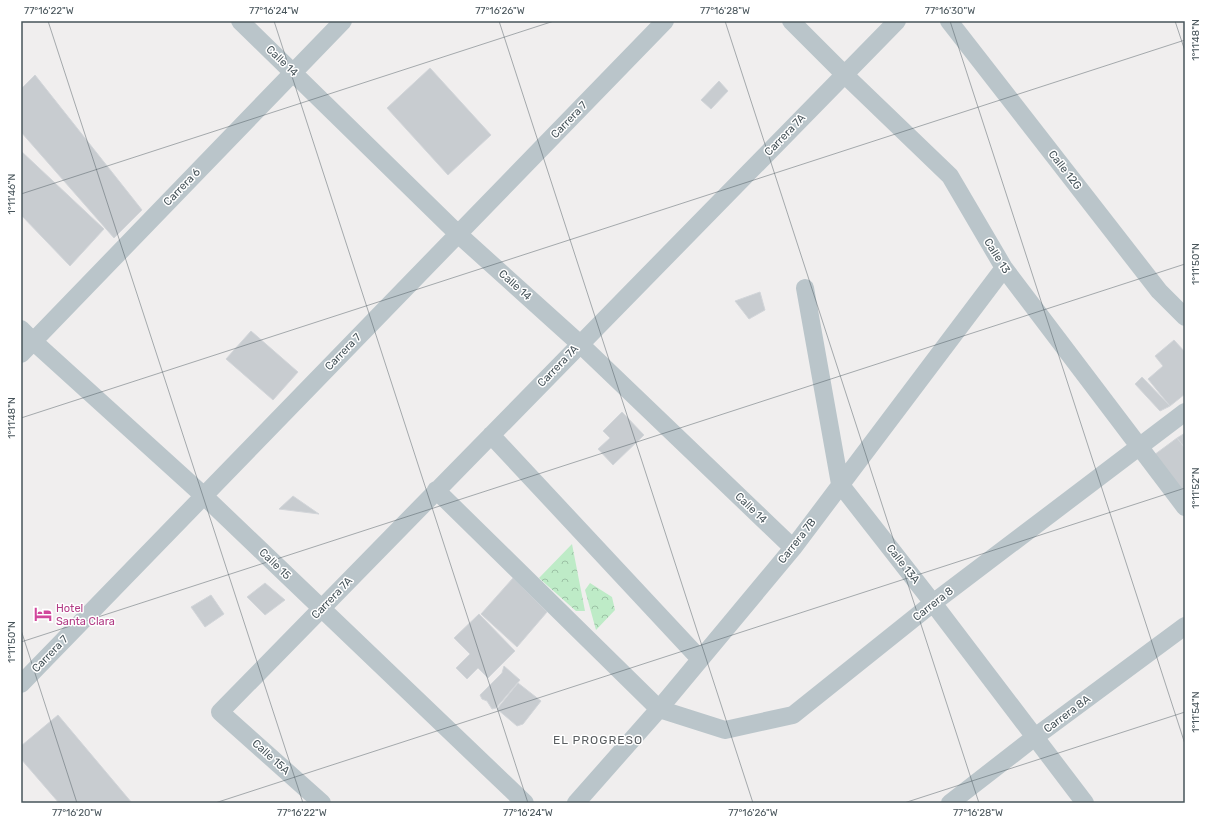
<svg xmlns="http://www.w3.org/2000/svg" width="1206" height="824" font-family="Rubik,sans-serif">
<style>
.park{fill:url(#park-crowns)}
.building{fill:#c8ccd0;stroke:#d2d5d9}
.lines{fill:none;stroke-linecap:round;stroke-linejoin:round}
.street{stroke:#bac5ca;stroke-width:18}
.ticks{fill:none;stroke:#47545a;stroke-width:1;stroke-opacity:0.45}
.labels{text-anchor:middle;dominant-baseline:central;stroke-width:3;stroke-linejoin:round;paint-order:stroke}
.street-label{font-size:11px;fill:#47545a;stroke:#fff}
.hotel-label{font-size:11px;fill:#b23c85;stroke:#fff;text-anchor:start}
.neighbourhood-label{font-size:12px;letter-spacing:1px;fill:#5b5f62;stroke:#fff}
.neatline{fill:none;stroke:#47545a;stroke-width:1.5}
.ticks-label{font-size:10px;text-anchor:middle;fill:#47545a}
</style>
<defs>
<pattern id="park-crowns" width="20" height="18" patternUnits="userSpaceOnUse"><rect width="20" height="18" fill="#beebc7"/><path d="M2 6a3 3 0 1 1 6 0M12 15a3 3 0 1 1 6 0" fill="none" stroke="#9cc1a5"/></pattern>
</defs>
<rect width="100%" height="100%" fill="#f0eeee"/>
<path class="park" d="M572 544 585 611H576L539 578Z
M590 583 612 597 615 610 596 630 585 590Z"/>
<path class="building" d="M430 68 491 135 448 175 387 108Z
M35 75 142 210 114 238 21 132V89Z
M719 81 728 91 711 109 701 100Z
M21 151 104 229 70 266 21 215Z
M760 292 765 310 749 319 735 301Z
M251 331 298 372 273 400 226 359Z
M1174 340 1185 352V394L1170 406 1148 379 1163 366 1155 356Z
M1142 377 1170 406 1160 411 1135 384Z
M622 412 644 435 613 465 598 449 610 438 603 431Z
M1185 433V448L1177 438Z
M1177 438 1185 448V497L1154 455Z
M293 496 319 514 279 509Z
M513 578 547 612 517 647 481 614Z
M265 583 285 600 265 615 247 597Z
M211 595 224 614 205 627 191 607Z
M479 614 515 651 488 678 478 668 467 679 456 668 470 654 454 638Z
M504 666 520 680 496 708 492 709 487 701 482 699 480 695 502 673Z
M518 683 541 701 523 724 517 726 497 709Z
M58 715 132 803H59L21 759V746Z"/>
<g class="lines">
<path class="street" d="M240 21 458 234 580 344 793 548
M791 21 845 75 950 176 1004 268 1185 507
M949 21 1159 291 1185 317
M805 288 840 484 933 603 1085 803
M21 329 33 341 204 496 525 803
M21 354 343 21
M491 435 700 659
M436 490 659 709 725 730 793 715 933 603 1185 412
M21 684 665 21
M322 803 220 712 897 21
M576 803 659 709 793 548 1004 268
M950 803 1035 737 1185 626"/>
</g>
<path class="ticks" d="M48 21 303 803M274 21 528 803M499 21 753 803M725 21 979 803M950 21 1185 744M1175 21 1185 51M21 194 554 21M21 418 1185 40M21 630 77 803M21 642 1185 264M215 803 1185 488M904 803 1185 712"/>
<defs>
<g id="hotel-bare" transform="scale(1.38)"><path d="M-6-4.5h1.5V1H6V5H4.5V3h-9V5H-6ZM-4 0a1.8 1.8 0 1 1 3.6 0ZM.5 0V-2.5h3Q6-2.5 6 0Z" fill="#d1479c" stroke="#fff" stroke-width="2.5" paint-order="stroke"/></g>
</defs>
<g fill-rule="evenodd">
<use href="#hotel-bare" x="43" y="614"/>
</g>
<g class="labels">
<g class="street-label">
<text transform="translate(282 61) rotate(44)">Calle 14</text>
<text transform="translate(569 120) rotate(-46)">Carrera 7</text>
<text transform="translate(785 135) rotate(-46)">Carrera 7A</text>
<text transform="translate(1065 170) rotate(52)">Calle 12G</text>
<text transform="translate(182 187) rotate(-46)">Carrera 6</text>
<text transform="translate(997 256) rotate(58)">Calle 13</text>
<text transform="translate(515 285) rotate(42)">Calle 14</text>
<text transform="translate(343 352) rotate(-46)">Carrera 7</text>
<text transform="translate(558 366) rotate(-46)">Carrera 7A</text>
<text transform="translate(751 508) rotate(44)">Calle 14</text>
<text transform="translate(797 541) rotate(-52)">Carrera 7B</text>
<text transform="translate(275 564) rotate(44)">Calle 15</text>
<text transform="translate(903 564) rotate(52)">Calle 13A</text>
<text transform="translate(332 598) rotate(-46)">Carrera 7A</text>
<text transform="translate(933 604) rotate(-38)">Carrera 8</text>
<text transform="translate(50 654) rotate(-46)">Carrera 7</text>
<text transform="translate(1067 714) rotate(-37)">Carrera 8A</text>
<text transform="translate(271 757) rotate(42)">Calle 15A</text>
</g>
<g class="hotel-label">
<text x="56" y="608">Hotel<tspan x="56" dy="13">Santa Clara</tspan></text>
</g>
<g class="neighbourhood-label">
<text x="598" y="740">EL PROGRESO</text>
</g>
</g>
<rect width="1206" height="824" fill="none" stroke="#ffffff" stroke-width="44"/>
<rect x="22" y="22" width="1162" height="780" class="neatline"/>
<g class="ticks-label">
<text x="49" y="14">77°16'22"W</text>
<text x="274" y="14">77°16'24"W</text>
<text x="500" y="14">77°16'26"W</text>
<text x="725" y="14">77°16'28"W</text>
<text x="950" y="14">77°16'30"W</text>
<text transform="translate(1195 40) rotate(-90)" y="4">1°11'48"N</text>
<text transform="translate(11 194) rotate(-90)" y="4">1°11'46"N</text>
<text transform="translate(1195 264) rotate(-90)" y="4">1°11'50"N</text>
<text transform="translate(11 418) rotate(-90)" y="4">1°11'48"N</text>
<text transform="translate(1195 488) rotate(-90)" y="4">1°11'52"N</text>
<text transform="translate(11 642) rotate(-90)" y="4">1°11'50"N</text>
<text transform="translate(1195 712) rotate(-90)" y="4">1°11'54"N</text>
<text x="77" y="816">77°16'20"W</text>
<text x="302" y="816">77°16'22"W</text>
<text x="528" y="816">77°16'24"W</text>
<text x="753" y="816">77°16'26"W</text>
<text x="978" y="816">77°16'28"W</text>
</g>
</svg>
